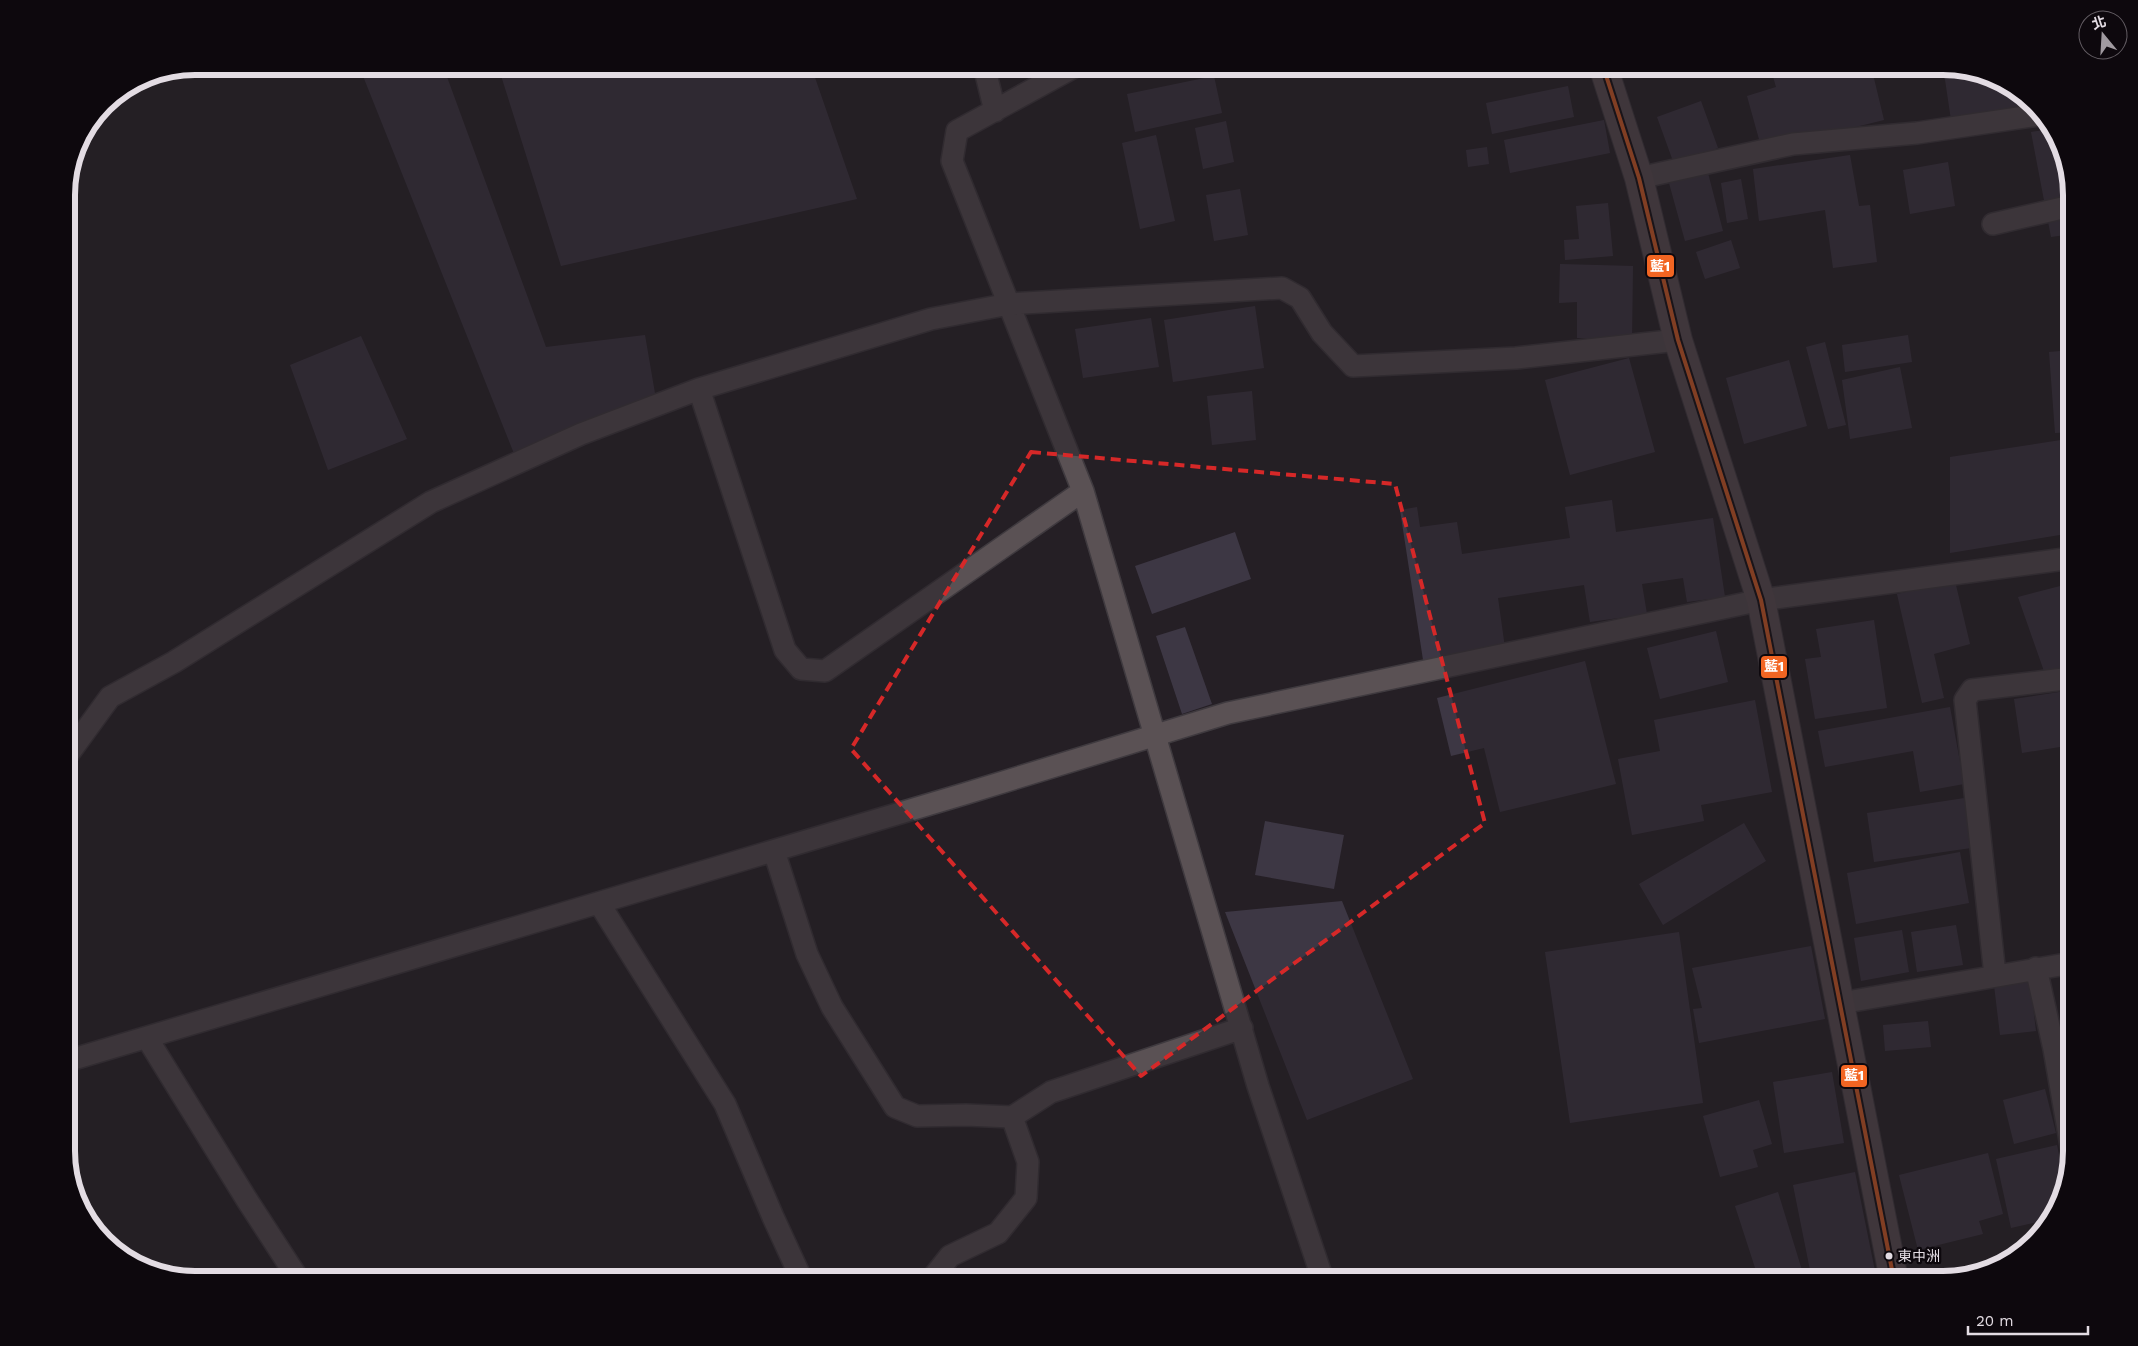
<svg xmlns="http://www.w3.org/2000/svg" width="2138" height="1346" font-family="'Work Sans','Noto Sans TC',sans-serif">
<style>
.building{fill:#3d3744}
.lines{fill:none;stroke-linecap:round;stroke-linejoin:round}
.lane-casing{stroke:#3f3a3f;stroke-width:24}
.secondary-casing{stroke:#3f3a3f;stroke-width:30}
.lane{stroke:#5a5154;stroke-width:21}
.secondary{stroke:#5f5257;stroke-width:28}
.bus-1-casing{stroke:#0d080d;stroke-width:8}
.bus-1{stroke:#f26522;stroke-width:4}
.marked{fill:none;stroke:#d62828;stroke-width:4;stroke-dasharray:10 6;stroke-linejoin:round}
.bus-dot{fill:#e3dce3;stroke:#0d080d;stroke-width:2}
.labels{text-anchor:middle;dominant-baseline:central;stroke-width:4.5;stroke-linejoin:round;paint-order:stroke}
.bus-label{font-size:14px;fill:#e3dce3;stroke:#0d080d;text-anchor:start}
.rim{fill:none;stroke:#e3dce3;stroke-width:6}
.line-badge{stroke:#0d080d;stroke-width:2}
.badge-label{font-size:14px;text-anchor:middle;font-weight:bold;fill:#fff}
</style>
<rect width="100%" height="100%" fill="#251f25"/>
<path class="building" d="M359 66H443L546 347 645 335 657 405 517 461Z
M498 66H811L857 199 561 266Z
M1770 66H1802L1803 70 1815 66H1871L1884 120 1762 150 1747 96 1776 87Z
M1943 66 2008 84 2031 107 1951 120Z
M1214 76 1222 113 1135 132 1127 94Z
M1568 86 1574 117 1492 134 1486 103Z
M1701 101 1718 148 1674 164 1657 117Z
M1604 120 1610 153 1510 173 1504 140Z
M1226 121 1234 162 1203 169 1195 128Z
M2053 129 2071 186 2072 234 2051 237 2031 132Z
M1156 135 1175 221 1140 229 1122 143Z
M1487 147 1489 164 1468 167 1466 150Z
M1850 155 1859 206 1870 205 1877 262 1833 268 1825 210 1759 221 1753 169Z
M1948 162 1955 206 1910 214 1903 170Z
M1708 173 1723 231 1685 241 1669 183Z
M1741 179 1748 219 1727 223 1721 183Z
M1240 189 1248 235 1214 241 1206 195Z
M1608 203 1613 256 1565 260 1564 240 1579 239 1576 206Z
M1731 240 1740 268 1705 279 1696 252Z
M1560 264 1633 266 1632 339 1577 338V302L1559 303Z
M1255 306 1264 368 1173 382 1164 320Z
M1151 318 1159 367 1083 378 1075 329Z
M1908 335 1912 362 1845 372 1842 345Z
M361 336 407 439 328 470 290 365Z
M1825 342 1846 425 1828 429 1806 347Z
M2072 350V432L2055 433 2049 352Z
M1629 358 1655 452 1570 475 1545 380Z
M1789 360 1807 426 1744 444 1726 378Z
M1900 367 1912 428 1850 439 1842 380Z
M1252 391 1256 440 1212 445 1207 396Z
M2061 440 2072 498V533L1950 553V457Z
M1612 500 1616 532 1713 518 1725 597 1687 602 1683 578 1642 584 1647 614 1590 622 1584 585 1498 598 1505 648 1423 660 1400 510 1417 507 1420 527 1457 522 1462 554 1570 538 1565 507Z
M1235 532 1251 579 1152 614 1135 566Z
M1955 581 1970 644 1934 654 1944 698 1922 703 1897 594Z
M2072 583V672L2045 674 2018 597Z
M1874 620 1887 708 1815 719 1805 659 1821 657 1816 629Z
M1185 627 1212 704 1182 714 1156 636Z
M1716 631 1728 682 1660 699 1647 648Z
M1585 661 1616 784 1500 812 1484 748 1451 756 1437 698Z
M2072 690V745L2022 753 2014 699Z
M1755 700 1772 792 1701 805 1704 821 1632 835 1618 759 1660 751 1654 720Z
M1950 707 1964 784 1920 792 1913 751 1825 767 1818 731Z
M1971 797 1978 847 1874 862 1867 813Z
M1265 821 1344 835 1334 889 1255 875Z
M1744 823 1766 861 1663 925 1639 884Z
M1960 852 1969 903 1856 924 1847 873Z
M1342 901 1413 1079 1307 1120 1225 912Z
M1956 925 1963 965 1917 972 1911 932Z
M1902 930 1909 972 1861 981 1854 938Z
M1679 932 1703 1103 1570 1123 1545 952Z
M1811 946 1825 1019 1699 1043 1693 1009 1702 1008 1692 968Z
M2072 974V991H2071L2068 975Z
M2030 981 2036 1031 2000 1035 1994 985Z
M1928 1021 1931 1047 1885 1051 1883 1025Z
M2072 1044V1068L2070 1069 2068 1045Z
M1832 1072 1844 1143 1784 1153 1773 1082Z
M2045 1089 2056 1133 2014 1144 2003 1100Z
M1759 1100 1772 1144 1753 1150 1758 1167 1720 1177 1703 1116Z
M2057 1145 2064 1179 2054 1216 2051 1219 2011 1228 1996 1159Z
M1988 1153 2003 1214 1979 1221 1983 1234 1918 1250 1899 1175Z
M1855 1172 1875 1271 1834 1280H1812L1793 1185Z
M1778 1192 1805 1280H1759L1735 1206Z
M1501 1273 1503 1280H1481V1279Z"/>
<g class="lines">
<g class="lane-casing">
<path id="lane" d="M984 66 995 111
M1076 66 957 131 952 161 1083 491 1258 1086 1323 1280
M1639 178 1793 144 1917 133 2039 115
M1993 224 2071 206
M699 389 785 650 801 669 825 671 1083 491
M67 756 110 697 174 662 431 502 581 434 699 389 931 319 1009 304 1282 288 1300 298 1322 333 1353 366 1516 358 1678 340
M774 851 807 954 832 1007 895 1107 917 1116 966 1115 1012 1117
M599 903 725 1104 773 1217 802 1280
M2036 968 2054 1049 2072 1152
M1995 975 1965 700 1972 690 2072 678
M1841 1003 2072 963
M147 1038 247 1200 299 1280
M67 1061 964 794 1228 713 1761 600 2072 558
M931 1280 950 1256 998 1233 1026 1198 1028 1162 1012 1117 1051 1092 1242 1028"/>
</g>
<g class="secondary-casing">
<path id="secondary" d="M1603 66 1639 178 1678 340 1761 600 1894 1280"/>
</g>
<use href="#lane" class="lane"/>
<use href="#secondary" class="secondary"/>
<g class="bus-1-casing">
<path id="bus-1" d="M1603 66 1639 178 1678 340 1761 600 1894 1280"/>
</g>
<use href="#bus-1" class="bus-1"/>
</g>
<path d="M0 0H2138V1346H0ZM1031 452 1395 484 1485 823 1141 1076 851 749Z" fill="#251f25" fill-opacity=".55" fill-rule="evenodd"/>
<path class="marked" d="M1031 452 1395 484 1485 823 1141 1076 851 749Z"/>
<circle class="bus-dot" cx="1889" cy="1256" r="4.5"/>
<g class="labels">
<g class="bus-label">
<text x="1898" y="1256">東中洲</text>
</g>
</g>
<path d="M0 0H2138V1346H0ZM195 75H1943A120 120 0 0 1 2063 195V1151A120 120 0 0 1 1943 1271H195A120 120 0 0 1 75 1151V195A120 120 0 0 1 195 75Z" fill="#0d080d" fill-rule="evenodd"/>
<path class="rim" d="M195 75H1943A120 120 0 0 1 2063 195V1151A120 120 0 0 1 1943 1271H195A120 120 0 0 1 75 1151V195A120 120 0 0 1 195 75Z"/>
<g class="line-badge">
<rect x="1646" y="254" width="29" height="24" rx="5" fill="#f26522"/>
<rect x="1760" y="655" width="28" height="24" rx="5" fill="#f26522"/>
<rect x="1840" y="1064" width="28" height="24" rx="5" fill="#f26522"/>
</g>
<g class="badge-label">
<text x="1660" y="271">藍1</text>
<text x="1774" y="671">藍1</text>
<text x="1854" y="1080">藍1</text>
</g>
<g transform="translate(2103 35) rotate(342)"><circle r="24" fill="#0d080d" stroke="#635d63"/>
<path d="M0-4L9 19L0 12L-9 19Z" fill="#a09aa0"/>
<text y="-8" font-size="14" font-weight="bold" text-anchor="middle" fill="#e3dce3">北</text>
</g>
<path d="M1968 1326v8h120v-8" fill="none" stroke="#e3dce3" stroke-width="2.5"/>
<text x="1976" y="1326" font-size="15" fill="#e3dce3" stroke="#0d080d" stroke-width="4" paint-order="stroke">20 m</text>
</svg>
